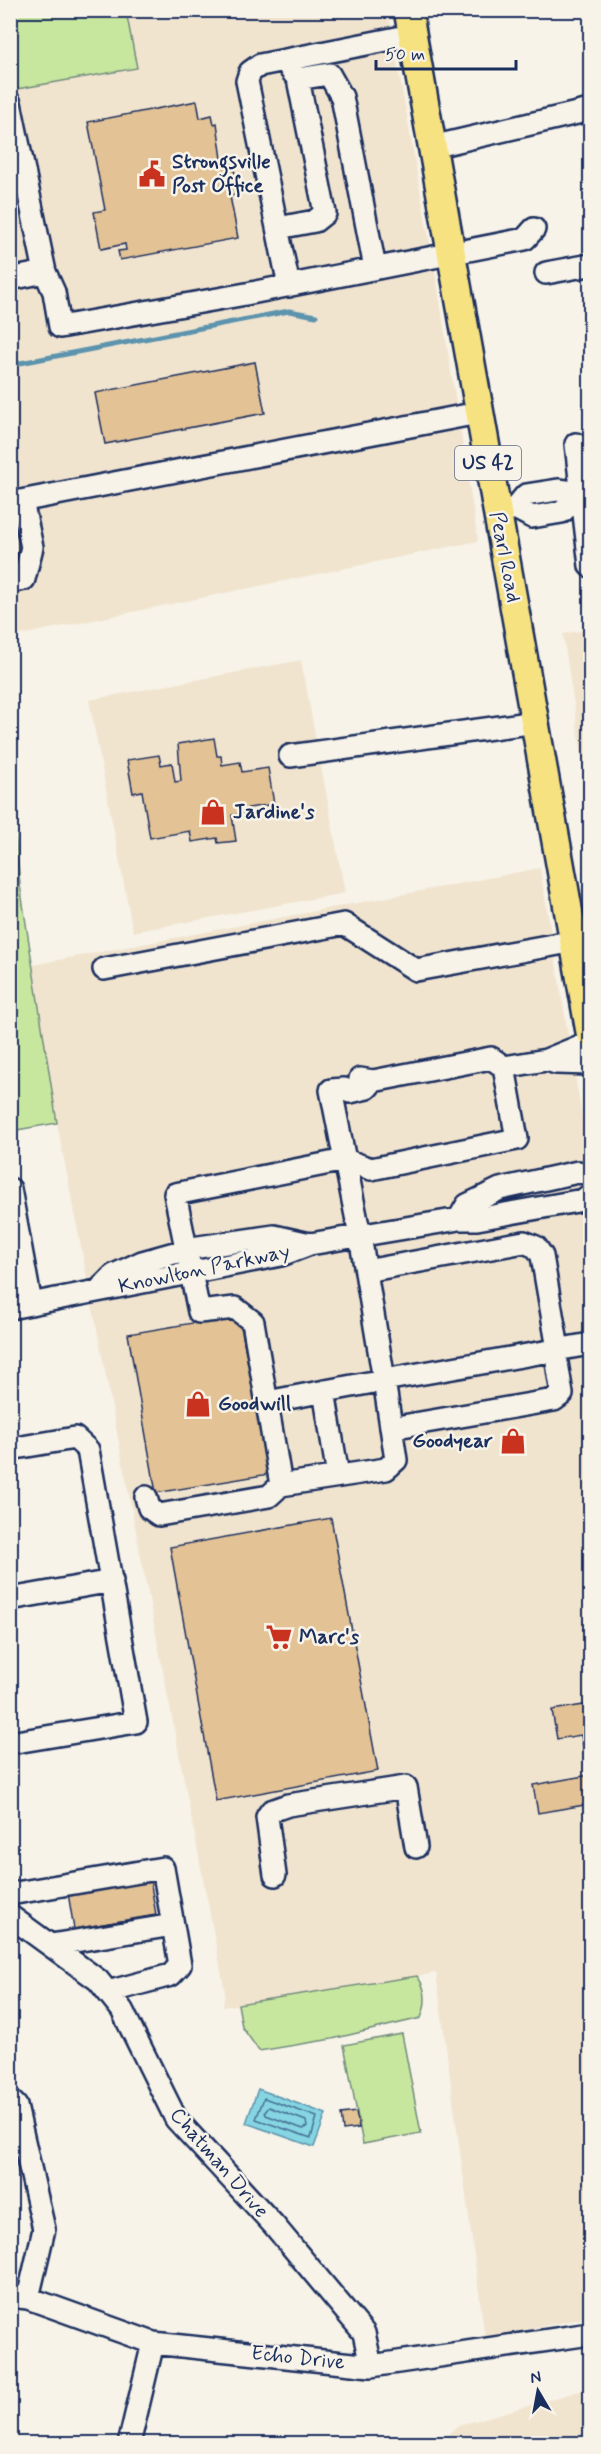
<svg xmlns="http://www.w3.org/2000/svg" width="601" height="2454" font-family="Mynerve,sans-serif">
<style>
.built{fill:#f1e4cf}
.green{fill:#c8e79e;stroke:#728b7e;stroke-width:1.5}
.water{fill:#86d5e2;stroke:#5b93ad;stroke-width:1.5}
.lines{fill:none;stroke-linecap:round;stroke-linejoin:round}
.shore{stroke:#467193;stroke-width:1.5}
.stream{stroke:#5b93ad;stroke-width:5}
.building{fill:#e3c295;stroke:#1b2f5e;stroke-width:1.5}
.minor-casing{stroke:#1b2f5e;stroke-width:26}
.major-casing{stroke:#1b2f5e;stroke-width:32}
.minor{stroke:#f7f3e8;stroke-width:21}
.major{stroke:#f7e281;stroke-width:27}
.labels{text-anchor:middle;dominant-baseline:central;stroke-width:5;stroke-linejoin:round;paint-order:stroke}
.shield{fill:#f7f3e8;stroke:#5d6a87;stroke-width:1.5}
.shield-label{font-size:20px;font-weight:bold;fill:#1b2f5e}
.poi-label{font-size:21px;font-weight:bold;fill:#1b2f5e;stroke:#f7f3e8;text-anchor:start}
.street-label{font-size:21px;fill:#1b2f5e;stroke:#f7f3e8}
</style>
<rect width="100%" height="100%" fill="#f7f3e8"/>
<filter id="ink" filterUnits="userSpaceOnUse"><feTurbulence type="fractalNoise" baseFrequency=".0167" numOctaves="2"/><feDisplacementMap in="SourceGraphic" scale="12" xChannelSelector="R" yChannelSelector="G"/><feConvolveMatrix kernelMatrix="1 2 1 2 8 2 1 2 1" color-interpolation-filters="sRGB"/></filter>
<g filter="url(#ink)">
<path class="built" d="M126 11H388L438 289 478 541 11 637 10 90 137 68Z
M590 629V809L563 634Z
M301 660 345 893 133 932 89 700Z
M540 868 590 1164V2317L485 2338 436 1973 223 2007 225 1992 57 1123 32 965Z
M590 2388V2443H439L457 2426Z"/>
<path class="green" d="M11 10 126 11 137 68 11 90Z
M10 775 20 885 57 1123 11 1131Z
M417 1976C427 1989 427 2003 421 2018L332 2039 259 2051 242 2027 238 2004Z
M402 2034 421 2133 363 2144 344 2045Z"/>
<path class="water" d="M258 2089 326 2114 314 2147 246 2123Z"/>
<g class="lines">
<path class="shore" d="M264 2098 317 2117 311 2138 256 2119Z
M269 2107 306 2121 307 2127 303 2129 266 2115 265 2112Z"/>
<path class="stream" d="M10 365 289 311 316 316"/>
</g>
<path class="building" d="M197 101 200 118 212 115 214 124 217 123 223 166 233 164 239 194 230 196 238 238 120 260 118 251 126 250 125 244 101 249 94 212 105 210 88 122Z
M255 362 265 413 105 444 95 393Z
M214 738 217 756H221L222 765 240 762 242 772 268 768 274 804 248 808 249 812 232 815 236 841 218 843 217 838 192 842 190 831 150 838 142 791 133 793 127 760 159 755 161 765 172 763 175 782 181 781 178 744Z
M239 1315 269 1474 156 1493 128 1334Z
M331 1518 378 1771 216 1801 170 1547Z
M590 1704V1756L585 1758 581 1735 557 1739 552 1710Z
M590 1775V1804L538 1813 533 1785Z
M150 1879 156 1915 74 1929 68 1893Z
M356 2112 359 2128 343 2130 341 2114Z"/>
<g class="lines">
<g class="minor-casing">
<path id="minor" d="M298 79 329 74 342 97 375 268
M10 103 45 272 54 292 60 327 246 294 525 239 534 229
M432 147 590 110
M278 228 315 221 325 213 298 79 290 69
M546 273 590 265
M10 279 45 272
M289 286 247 81 250 72 260 65 412 35
M576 444 590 566
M10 503 478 413
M515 508 526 495 558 490 582 493 590 491
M497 512 515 508 532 517 562 512 582 493
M10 582 24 579 32 547 22 501
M290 756 536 722
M104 969 344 924 416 970 575 941
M547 1060 556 1063 590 1064
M360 1079 373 1081 491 1058 504 1067
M373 1081 367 1088 350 1092 344 1089 331 1090 360 1236 384 1380 590 1344
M10 1189 31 1304
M459 1219 467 1205 500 1189 578 1172 590 1174
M366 1271 524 1242 536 1247 542 1256 558 1349
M101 1288 114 1275 142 1262 192 1248 274 1236 310 1244
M10 1308 281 1255 310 1244 459 1219H477L583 1200 590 1195
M324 1391 338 1476
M267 1402 384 1380 396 1460 386 1469 281 1485
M391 1428 554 1400 562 1394 555 1350
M10 1449 75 1438 88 1450 136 1722 10 1743
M146 1497 149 1508 159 1515 269 1496 281 1485 253 1322 235 1308 199 1312 175 1194 345 1160 371 1169 517 1139 504 1067 546 1060 590 1042
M10 1599 112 1581
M275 1875 267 1817 271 1811 288 1805 406 1787 416 1847
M10 1894 163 1868 173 1925 51 1945
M10 1916 98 1980 122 2010 176 2119 273 2224 364 2333 371 2366
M108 1992 171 1975 180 1965 173 1925
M10 2100 16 2106 44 2229 28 2298
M10 2296 28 2298 153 2343 371 2366 590 2334
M129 2444 153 2343"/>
</g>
<g class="major-casing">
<path id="major" d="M408 10 590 1032"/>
</g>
<use href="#minor" class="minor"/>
<use href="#major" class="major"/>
</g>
</g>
<defs>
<g id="civic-bare" transform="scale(2.07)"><path d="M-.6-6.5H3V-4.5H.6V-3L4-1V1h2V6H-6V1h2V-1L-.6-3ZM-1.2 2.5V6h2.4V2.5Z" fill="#c8321e" stroke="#f7f3e8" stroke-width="2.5" paint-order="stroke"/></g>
<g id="shop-bare" transform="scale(2.07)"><path d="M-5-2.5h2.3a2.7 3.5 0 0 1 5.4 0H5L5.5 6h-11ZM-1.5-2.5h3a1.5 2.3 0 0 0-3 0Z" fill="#c8321e" stroke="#f7f3e8" stroke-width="2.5" paint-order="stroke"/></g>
<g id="supermarket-bare" transform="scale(2.07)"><path d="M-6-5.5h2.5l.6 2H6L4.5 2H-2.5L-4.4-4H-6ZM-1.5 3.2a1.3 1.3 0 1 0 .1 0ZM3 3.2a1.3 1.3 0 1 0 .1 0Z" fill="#c8321e" stroke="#f7f3e8" stroke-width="2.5" paint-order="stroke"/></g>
</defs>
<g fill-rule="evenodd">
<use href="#civic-bare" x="152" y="174"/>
<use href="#shop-bare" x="213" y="812"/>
<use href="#shop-bare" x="198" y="1404"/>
<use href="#shop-bare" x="513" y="1441"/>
<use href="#supermarket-bare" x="279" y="1637"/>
</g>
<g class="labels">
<rect class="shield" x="455" y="446" width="66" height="34" rx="4.5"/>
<g class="shield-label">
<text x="488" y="463">US 42</text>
</g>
<g class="poi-label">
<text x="172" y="162">Strongsville<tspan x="172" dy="24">Post Office</tspan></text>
<text x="233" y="812">Jardine's</text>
<text x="218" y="1404">Goodwill</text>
<text x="493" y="1441" text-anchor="end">Goodyear</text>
<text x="299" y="1637">Marc's</text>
</g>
<g class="street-label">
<text transform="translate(505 557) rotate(79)">Pearl Road</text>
<text transform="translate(204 1269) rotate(-12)">Knowlton Parkway</text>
<text transform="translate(219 2163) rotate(49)">Chatman Drive</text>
<text transform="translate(298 2358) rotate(6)">Echo Drive</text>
</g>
</g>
<rect width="601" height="2454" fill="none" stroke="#f7f3e8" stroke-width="36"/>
<rect x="18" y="18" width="565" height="2418" fill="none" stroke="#1b2f5e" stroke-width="2" filter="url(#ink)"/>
<g transform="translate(538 2391) rotate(350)" stroke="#f7f3e8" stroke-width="4.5" paint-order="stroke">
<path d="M0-4.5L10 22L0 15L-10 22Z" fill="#1b2f5e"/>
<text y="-9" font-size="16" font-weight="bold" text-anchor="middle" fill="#1b2f5e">N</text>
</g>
<path d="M376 60v9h140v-9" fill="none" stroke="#1b2f5e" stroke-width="3"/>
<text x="385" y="60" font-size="18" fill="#1b2f5e" stroke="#f7f3e8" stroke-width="4.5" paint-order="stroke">50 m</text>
</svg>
